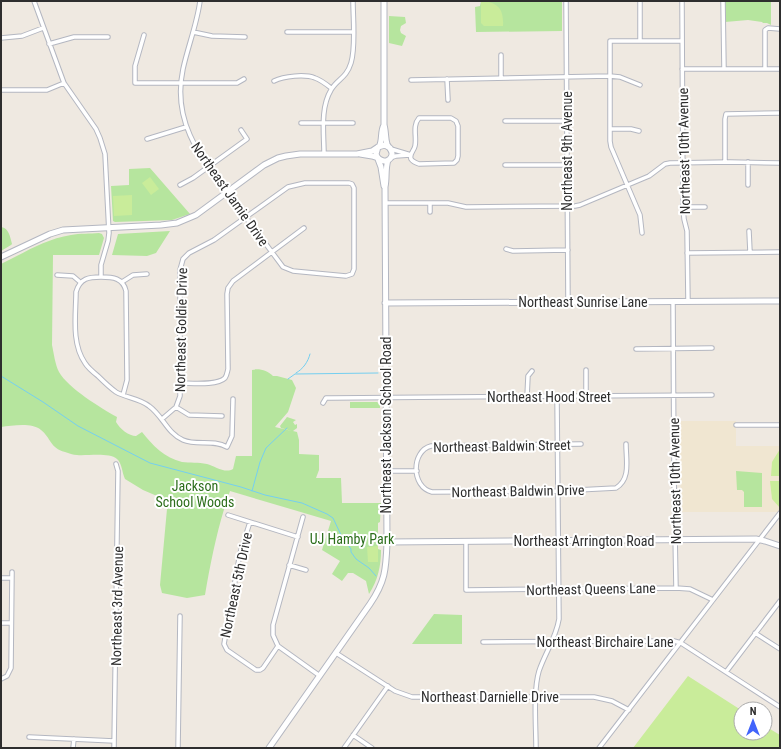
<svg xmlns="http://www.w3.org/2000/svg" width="781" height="749" font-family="'Roboto Condensed',sans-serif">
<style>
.education{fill:#f0e6d1}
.green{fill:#b6e59e}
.pitch{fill:#c9ec9a}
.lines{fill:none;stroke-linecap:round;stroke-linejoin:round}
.stream{stroke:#75cff0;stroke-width:1}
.street-casing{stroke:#b4b7c1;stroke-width:5.5}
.secondary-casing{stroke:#b4b7c1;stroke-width:7}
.street{stroke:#fff;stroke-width:3.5}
.secondary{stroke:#fff;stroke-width:5}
.labels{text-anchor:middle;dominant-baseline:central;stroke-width:4;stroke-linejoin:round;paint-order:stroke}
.street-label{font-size:14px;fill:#2e2e2e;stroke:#fff}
.park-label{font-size:14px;fill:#2c6e1b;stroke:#fff}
</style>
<rect width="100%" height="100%" fill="#efe9e1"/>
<path class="education" d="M679 421H736V446H780V512H681Z"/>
<path class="green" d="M481 1H562V31L476 32 475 7 480 6Z
M725 1H771V25L767 23H763L762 22 748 20 725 22Z
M389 16 405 17 406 23 401 26 400 30 401 33 406 36 402 46 389 43Z
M150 168 190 214 172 220 115 222 113 221 111 186 129 185V169Z
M1 227C9 228 10 237 12 244L11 245 1 251Z
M170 231 156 253 147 256 112 255 118 234Z
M99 233 102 234 104 238 99 255H53L52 345C54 354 55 364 59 372 68 388 101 408 117 417L116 422C120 429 129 436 136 436L142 432C152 445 165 458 182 462 190 463 198 462 207 464 215 466 225 474 233 469L236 456H252V370C259 368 268 371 273 376H277L292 380 296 388 288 412 275 427 292 431 281 428 280 426 287 417 296 420 293 422 295 425 297 424V428L293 431 297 432 299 440V454L319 455V470L316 478H341L342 503H381L380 522 378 523V549L381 550C381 566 378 580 369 594L366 581 353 573H348L342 581 332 574 340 561 322 550 331 521 230 491C218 525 211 560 205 595L187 598 162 593 160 585 167 509 164 501 157 496 143 490 125 479C122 473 122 463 117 459 109 452 87 456 77 455 73 455 69 453 65 452 50 448 51 438 41 430 31 422 12 426 1 427V264C24 253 45 239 71 235 80 233 90 234 99 233Z
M350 402H377L380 404V408H350Z
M736 471 762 473V507H744V492L742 490H737Z
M434 614 462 615V644H412Z"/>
<path class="pitch" d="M481 1C498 2 504 9 503 26H484L481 23Z
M150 177 159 189 151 195 142 183Z
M132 195V215L114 216 113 196Z
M780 449V476H771L772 462Z
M770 481H780V508L772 499Z
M378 546V562H368L367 547Z
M688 676 741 710V733H765V726L780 735V748H633Z"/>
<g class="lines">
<path class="stream" d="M296 373C303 369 308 362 310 354
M1 376 43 402 78 426 150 463 241 487 265 495 302 503 327 514 333 518 341 535 351 549V552L356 559 369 568 376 576
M288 379 295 374 378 373
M252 491 260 462 266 448 287 428"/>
<g class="street-casing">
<path id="street" d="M34 1 64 83 96 129 100 138 105 154 109 233 108 241 101 265V277C89 277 80 278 76 292 76 314 71 343 85 363 88 368 93 372 98 376 103 381 109 387 116 392 126 398 139 398 149 406 163 416 167 433 183 440 197 446 213 439 227 447L232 436 233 399
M566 1 568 302
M640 1V41
M682 1 683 207 684 219 687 231 688 301
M723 1 724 69
M193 32 212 36 245 37
M287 32H353
M144 35 135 66V83H237L244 79
M1 38 22 36 43 28
M49 44 74 37H108
M501 55V78
M682 69H780
M765 69V30L768 28 780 29
M447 79 448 100
M411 80 610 76 620 77 640 85
M274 81C284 76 305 74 315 78 321 80 326 84 331 88
M1 90H47L64 83
M419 118H451L456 121 458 126V156L457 160 454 163 419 164C416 163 413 162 411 159 409 154 414 151 415 146 417 137 412 126 419 118Z
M505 121H567
M301 123H353
M610 129H631L639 131
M147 139 186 127
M391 149 411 155
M324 154C324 134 320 108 331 90 337 79 346 79 351 63 356 47 353 19 353 1
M390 158 396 156 410 155
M725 162V119L726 114 780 113
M748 162V185
M505 165H568
M180 185 193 178 247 139 241 130
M385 203H448L466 207 575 206 580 205 649 176 665 164 670 163 730 162 780 163
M430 203V212
M683 207H705
M749 231 750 252
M642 233 640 215 611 147 610 141V41H682
M506 249 513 251 568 250
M687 253 780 252
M57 275 73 276 80 282
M101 277C113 277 123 278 126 291L127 380 123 395
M122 282 133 275 147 274
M673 302 674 474 676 588
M636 349 712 348
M586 370V397
M180 383C191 383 217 386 225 378 227 375 227 373 228 369L227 294 228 288 233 281 304 228
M527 397 528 376 532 371
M323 403 326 398H331L712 395
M176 407 189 415 222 416
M162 419 176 407 180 396V270L183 259 189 253 214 240 288 187 305 183H349L352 184 354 188V269L352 274 346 276 293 271 283 267 230 196 228 193C199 155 172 121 183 69 188 46 197 24 200 1
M736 425H780
M581 444 431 446C411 451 411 487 432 492L558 491 616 488C631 479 626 460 626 444
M387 471H417
M228 515 298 537
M303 517 273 625V635L278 646 320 676
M250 522 240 553 224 644 227 650 256 670H260L263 668 278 646
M466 541V590L676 588 690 589 713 600
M289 565 306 570
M1 578H11
M1 623H11
M755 633 780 649
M483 642 674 641 681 643 780 707
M336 653 395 691 412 697H594L612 701 629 710
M726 672 780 601
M1 679 7 676 11 668 12 572
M353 735 372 748
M29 737 114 741
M73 748 74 739
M114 748 118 471 116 464
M178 748 180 616
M344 748 388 686
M536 748C536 726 533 691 539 671 545 653 556 638 559 619L557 397
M599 748 780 513"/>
</g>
<g class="secondary-casing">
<path id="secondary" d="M384 1V125C386 131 385 138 387 144 389 148 393 151 392 155 389 165 378 161 376 154L378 147 385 145 390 148
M379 147C383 140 380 132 384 125
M360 154 372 156 378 158
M378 159 381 167 384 186
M1 257 50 234 63 230 161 225 177 223 196 215 264 165 278 158 286 156 300 154H357L372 151 378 147
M385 303 780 301
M387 542 756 539 765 541 780 546
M269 748 370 604C385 582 386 570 387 543L385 187C387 178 385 169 388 160"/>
</g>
<use href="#street" class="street"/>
<use href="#secondary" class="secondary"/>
</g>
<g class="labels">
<g class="street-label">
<text transform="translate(567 151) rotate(-90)">Northeast 9th Avenue</text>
<text transform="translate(684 151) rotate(-91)">Northeast 10th Avenue</text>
<text transform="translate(230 194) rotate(55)">Northeast Jamie Drive</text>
<text x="583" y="302">Northeast Sunrise Lane</text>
<text transform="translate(181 330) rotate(-89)">Northeast Goldie Drive</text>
<text x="549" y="397">Northeast Hood Street</text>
<text transform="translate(386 425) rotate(-90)">Northeast Jackson School Road</text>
<text transform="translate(502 446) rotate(-1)">Northeast Baldwin Street</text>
<text transform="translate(675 481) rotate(-91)">Northeast 10th Avenue</text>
<text transform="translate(518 491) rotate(-1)">Northeast Baldwin Drive</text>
<text x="584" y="541">Northeast Arrington Road</text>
<text transform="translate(236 585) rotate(-78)">Northeast 5th Drive</text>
<text transform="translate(591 589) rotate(-1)">Northeast Queens Lane</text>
<text transform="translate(117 606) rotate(-89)">Northeast 3rd Avenue</text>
<text x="605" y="642">Northeast Birchaire Lane</text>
<text x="490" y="697">Northeast Darnielle Drive</text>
</g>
<g class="park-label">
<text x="195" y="486">Jackson<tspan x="195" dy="16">School Woods</tspan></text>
<text x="352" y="539">UJ Hamby Park</text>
</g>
</g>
<rect width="781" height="749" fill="none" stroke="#2e2e2e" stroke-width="4"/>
<g transform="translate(753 721)"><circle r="19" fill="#ffffff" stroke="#ababab"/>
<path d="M0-3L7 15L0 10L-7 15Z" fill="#4264fb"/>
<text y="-6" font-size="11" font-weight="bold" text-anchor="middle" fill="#2e2e2e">N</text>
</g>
</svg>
